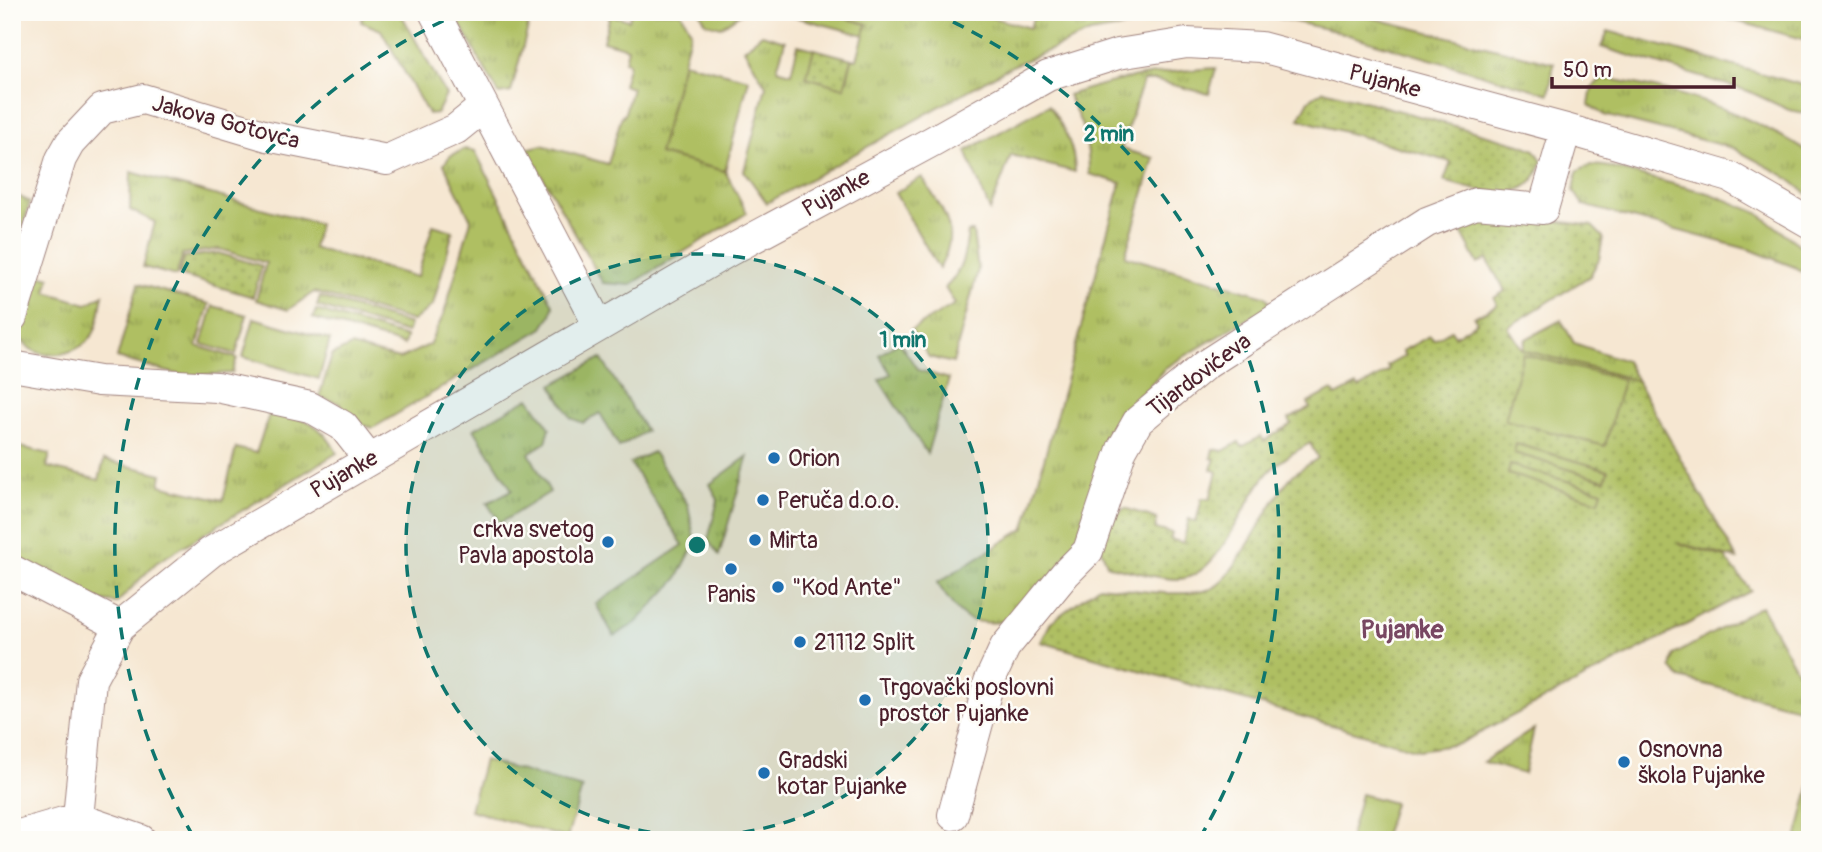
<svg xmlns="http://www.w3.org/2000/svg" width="1822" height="852" font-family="Pangolin,sans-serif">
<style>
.grass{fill:url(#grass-tufts);stroke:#7c6f46;stroke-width:2}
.park{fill:url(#park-dots);stroke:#7c6f46;stroke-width:2}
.pitch{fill:#afbf62;stroke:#7c6f46;stroke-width:2}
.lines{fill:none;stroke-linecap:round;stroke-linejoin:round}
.minor-casing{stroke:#a0837e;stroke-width:32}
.minor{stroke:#fff;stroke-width:30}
.ring{fill:none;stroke:#0f766e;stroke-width:3.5;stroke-dasharray:12 9}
.poi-dot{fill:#1f6fb2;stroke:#fdfcf7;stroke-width:2.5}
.labels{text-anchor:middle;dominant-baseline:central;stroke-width:5;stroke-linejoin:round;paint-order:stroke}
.street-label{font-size:23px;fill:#4a1f2b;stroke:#fdfcf7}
.poi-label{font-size:23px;fill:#4a1f2b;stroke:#fdfcf7;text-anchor:start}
.quarter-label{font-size:26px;font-weight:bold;fill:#784762;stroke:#fdfcf7}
.centre{fill:#0f766e;stroke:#fdfcf7;stroke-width:3.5}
.ring-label{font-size:21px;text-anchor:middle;font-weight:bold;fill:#0f766e;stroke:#fdfcf7;stroke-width:5;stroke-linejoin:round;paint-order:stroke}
</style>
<defs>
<pattern id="grass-tufts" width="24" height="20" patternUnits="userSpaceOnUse" patternTransform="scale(1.75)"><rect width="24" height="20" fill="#afbf62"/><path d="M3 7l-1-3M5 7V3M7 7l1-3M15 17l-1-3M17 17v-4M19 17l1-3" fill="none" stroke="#909b51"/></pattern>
<pattern id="park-dots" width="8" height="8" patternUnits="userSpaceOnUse" patternTransform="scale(1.75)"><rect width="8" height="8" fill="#afbf62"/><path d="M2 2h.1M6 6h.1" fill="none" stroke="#909b51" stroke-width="1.8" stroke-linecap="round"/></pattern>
</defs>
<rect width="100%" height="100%" fill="#fdfcf7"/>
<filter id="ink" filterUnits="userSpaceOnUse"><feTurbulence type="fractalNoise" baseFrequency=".0143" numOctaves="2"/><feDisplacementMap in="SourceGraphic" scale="14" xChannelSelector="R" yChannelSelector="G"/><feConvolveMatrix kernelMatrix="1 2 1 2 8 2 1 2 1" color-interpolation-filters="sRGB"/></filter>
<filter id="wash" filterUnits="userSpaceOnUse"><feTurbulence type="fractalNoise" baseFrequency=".00686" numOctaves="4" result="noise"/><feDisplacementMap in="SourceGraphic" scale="28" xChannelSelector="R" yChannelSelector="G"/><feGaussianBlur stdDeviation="1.57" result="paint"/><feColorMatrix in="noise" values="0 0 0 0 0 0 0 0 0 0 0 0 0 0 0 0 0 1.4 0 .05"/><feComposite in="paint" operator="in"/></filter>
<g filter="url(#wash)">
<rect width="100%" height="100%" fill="#f6e7d2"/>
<path class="grass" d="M364 12H400L446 95 437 113 428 114 381 30 361 22Z
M453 12H532L511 92 499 94Z
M631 12H681L691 31 659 154 725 171 747 213 630 285 603 283 527 149 542 145 608 164 622 115 624 116 632 88 623 85 629 63 625 61 628 48 603 41 610 15 629 20Z
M700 12H743L721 27 706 23Z
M822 12H972L1030 28 1035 12 1048 15 1049 12H1152L1160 21 1090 33 1012 66 767 203 744 171 766 86 744 49 762 34 785 41 777 69 791 73 798 45 814 49 807 77 845 87 852 59H857L867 24Z
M1179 12H1356V14L1554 63 1549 94 1335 31 1274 17 1229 12Z
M1702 12H1810V41Z
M1608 31 1810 87V112L1805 113 1789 110 1748 91 1601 47Z
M1216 68 1209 94 1157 81H1143L1121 149 1154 158 1125 256 1265 296 1269 301 1267 307 1165 368 1140 397 1125 418 1109 446 1091 490 1074 553 1011 622C962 624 964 621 937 583L1025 528 1121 183 1089 174C1089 141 1083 124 1068 95 1121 77 1160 72 1216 68Z
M1603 78C1683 91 1741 110 1810 153V196L1785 176 1733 148 1604 115 1589 105 1592 87Z
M1049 105C1063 126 1075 147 1075 172L1011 155 990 211 966 151Z
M465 149 475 151 553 305 551 315 543 328 373 428 363 425 339 403 319 397 332 355 351 346 399 359 429 345 444 314 471 220 444 164 450 156Z
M1589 165 1604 166 1712 194 1758 213 1810 253V277L1797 268 1751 250 1583 205 1574 191 1577 172Z
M131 172 319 224 313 248 417 277 433 225 453 231 433 305 413 321 314 292 288 310 256 300 266 263 219 249 183 254 176 276 143 267 155 222 130 210Z
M922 177C943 213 962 228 939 269L895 193Z
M12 193 30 202 12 264Z
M968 232H973L978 270 953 363 929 357 911 330 955 304 945 288C962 272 965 255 968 232Z
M31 273 50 278 46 292 87 304 103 295C100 307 99 328 91 337 71 363 15 362 18 321 19 306 27 288 31 273Z
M138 284 209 304 197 346 237 358 232 373 183 376 117 358Z
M1561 320 1574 343 1626 361 1716 527 1625 377 1523 350 1526 339Z
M899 342 918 370 949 379 927 454 879 380 891 374 879 355Z
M601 358 646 431 619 447 600 413 583 423 571 418 552 385Z
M529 398 550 428 546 442 529 453 550 492 500 523 487 503 512 490 474 429Z
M271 409C303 418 321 422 337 453L156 563 117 603 101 601 12 562V445L50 454 47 467 99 480 104 460 162 474 160 485 223 500 236 448 256 453Z
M653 452 688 505 695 543 677 579 636 623 614 636 596 604 683 545 630 463Z
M748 456 719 555 708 540 718 500 710 484Z
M1761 606 1810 694V711L1680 678 1671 668 1674 655Z
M1534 729 1524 774 1483 762Z
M1810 784V840H1796Z"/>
<path class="park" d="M814 49 852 59 844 88 806 77Z
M1324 90 1520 144 1535 150 1542 161C1530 209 1479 191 1444 181L1451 162 1299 119 1309 100Z
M1486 211 1592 226 1603 237 1599 259 1590 276 1508 327 1523 350 1637 381 1737 559 1678 543 1725 557 1751 591 1459 744 1419 750 1041 642 1051 622 1099 586C1130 589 1182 599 1211 589 1235 580 1270 499 1292 476 1299 469 1310 464 1318 458L1310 443C1295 452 1278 461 1266 475 1242 504 1219 578 1178 579 1160 580 1127 569 1108 566L1100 547 1112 517 1125 508 1157 519 1155 529 1172 533 1170 539 1183 543 1189 519 1196 522 1202 498 1210 499 1217 472 1211 469 1215 459 1211 458 1213 449 1223 451 1239 442 1242 447 1261 436 1264 441 1291 424 1289 419 1310 408 1308 403 1332 390 1336 396 1357 385 1359 388 1389 371 1387 366 1405 356 1402 351 1430 336 1434 340 1451 330 1455 336 1477 322 1474 317 1497 305 1494 298 1505 291 1487 259 1478 264 1460 230Z
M218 253 262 266 253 297 179 275 184 257Z"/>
<path class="pitch" d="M776 12H822L867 24 864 35Z
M683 62 749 79 725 171 659 154Z
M320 297 410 324 407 333 317 306Z
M213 306 247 315 236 354 202 344Z
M316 310 406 337 404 345 313 318Z
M254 318 330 340 319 379 243 357Z
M1523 354 1623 380 1605 446 1505 420Z
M1516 444 1608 470 1605 480 1514 453Z
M1510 465 1602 491 1599 501 1508 474Z
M484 760 582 788 567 838 470 810Z
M1361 794 1394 803 1383 840H1349Z"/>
</g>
<g filter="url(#ink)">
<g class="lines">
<g class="minor-casing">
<path id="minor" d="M434 12 599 326
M12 317 61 159 70 143 102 109 143 99 267 136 387 160 456 129 482 108
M12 366 99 381 217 387 310 407 343 426 369 459
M12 570 120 626
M953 815 989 682 1005 647 1065 574 1088 551 1122 449 1138 421 1205 365 1427 222 1476 203 1543 209 1566 129
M12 837 77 818 141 840
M76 840 91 680 120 626 211 552 729 251 933 141 1048 76 1118 54 1187 43 1261 47 1566 129 1730 177 1810 223"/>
</g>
<use href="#minor" class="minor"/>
</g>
</g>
<circle cx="697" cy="545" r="291" fill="#0f766e" fill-opacity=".12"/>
<g class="ring">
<circle cx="697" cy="545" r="291"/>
<path d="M193 836A582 582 0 0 1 460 13M934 13A582 582 0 0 1 1201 836"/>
</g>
<g class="poi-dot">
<circle cx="774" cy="458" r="7"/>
<circle cx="763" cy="500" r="7"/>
<circle cx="755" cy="540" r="7"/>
<circle cx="608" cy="542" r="7"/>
<circle cx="731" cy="569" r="7"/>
<circle cx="778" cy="587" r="7"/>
<circle cx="800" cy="642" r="7"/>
<circle cx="865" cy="700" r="7"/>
<circle cx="1624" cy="762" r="7"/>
<circle cx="764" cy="773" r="7"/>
</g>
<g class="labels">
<g class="street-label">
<text transform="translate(1385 81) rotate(15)">Pujanke</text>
<text transform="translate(226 122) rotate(15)">Jakova Gotovca</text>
<text transform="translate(836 193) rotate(-29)">Pujanke</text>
<text transform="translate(1199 375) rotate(-37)">Tijardovićeva</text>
<text transform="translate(344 474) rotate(-30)">Pujanke</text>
</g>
<g class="poi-label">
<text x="788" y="458">Orion</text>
<text x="777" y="500">Peruča d.o.o.</text>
<text x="594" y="529" text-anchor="end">crkva svetog<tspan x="594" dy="26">Pavla apostola</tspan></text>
<text x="769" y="540">Mirta</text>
<text x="792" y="587">"Kod Ante"</text>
<text x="731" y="594" text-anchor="middle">Panis</text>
<text x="814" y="642">21112 Split</text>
<text x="879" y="687">Trgovački poslovni<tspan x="879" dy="26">prostor Pujanke</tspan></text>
<text x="1638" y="749">Osnovna<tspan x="1638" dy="26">škola Pujanke</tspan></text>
<text x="778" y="760">Gradski<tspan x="778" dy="26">kotar Pujanke</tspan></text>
</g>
<g class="quarter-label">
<text x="1402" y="630">Pujanke</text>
</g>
</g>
<circle cx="697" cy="545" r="10" class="centre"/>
<g class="ring-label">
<text x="1109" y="141">2 min</text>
<text x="903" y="347">1 min</text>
</g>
<rect width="1822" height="852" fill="none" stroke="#fdfcf7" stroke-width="42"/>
<path d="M1552 77v10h182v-10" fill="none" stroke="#4a1f2b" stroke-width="3.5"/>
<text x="1563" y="77" font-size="21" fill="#4a1f2b" stroke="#fdfcf7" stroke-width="5" paint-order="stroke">50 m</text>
</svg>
